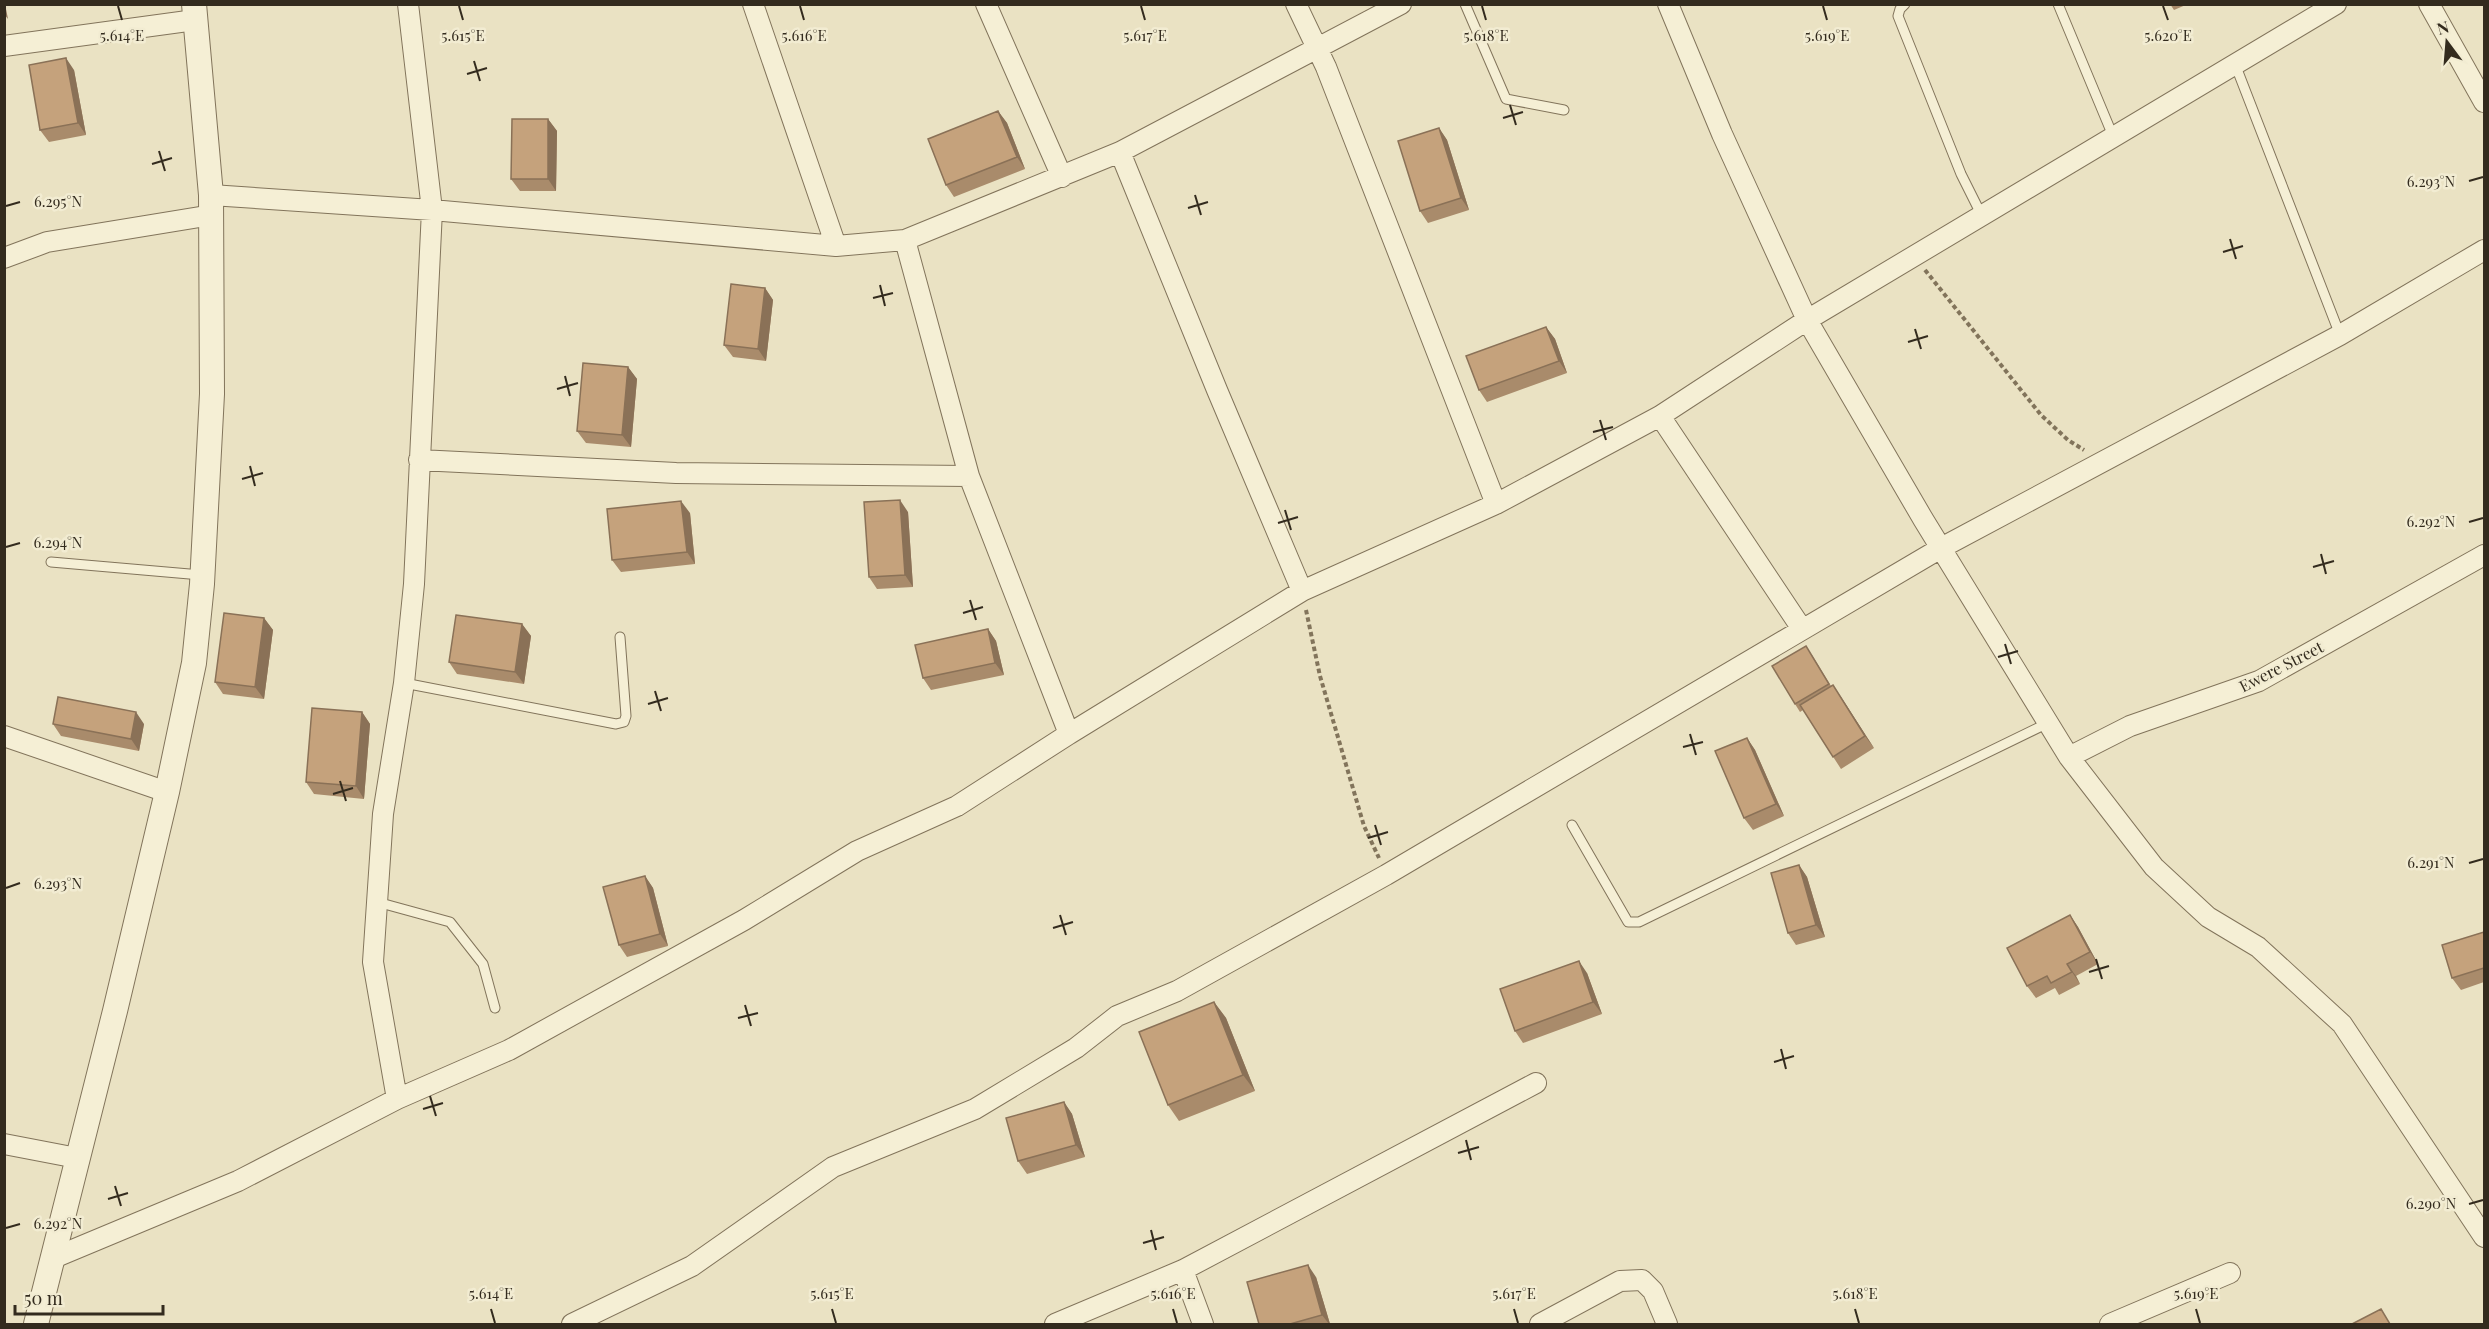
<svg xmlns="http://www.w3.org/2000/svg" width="2489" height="1329" font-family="'Playfair Display',serif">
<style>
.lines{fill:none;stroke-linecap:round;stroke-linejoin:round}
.service-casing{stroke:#82745b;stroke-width:11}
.minor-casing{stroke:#82745b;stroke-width:22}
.tertiary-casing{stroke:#82745b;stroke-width:26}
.path{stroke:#82745b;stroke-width:4;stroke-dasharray:4.5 3;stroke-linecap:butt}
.service{stroke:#f5efd5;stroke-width:9}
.minor{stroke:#f5efd5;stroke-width:20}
.tertiary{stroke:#f5efd5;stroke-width:24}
.wall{fill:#a98b6b}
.shaded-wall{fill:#8a7157}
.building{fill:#c5a27c;stroke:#8a7157;stroke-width:1.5}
.ticks{fill:none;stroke:#332b1e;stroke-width:2}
.labels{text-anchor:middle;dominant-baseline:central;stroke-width:5;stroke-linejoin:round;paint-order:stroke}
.street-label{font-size:16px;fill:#332b1e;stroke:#f2ecd2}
.ticks-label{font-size:15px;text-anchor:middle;fill:#332b1e;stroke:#f2ecd2;stroke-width:5;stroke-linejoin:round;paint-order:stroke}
</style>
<rect width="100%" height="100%" fill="#eae2c3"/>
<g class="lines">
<g class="service-casing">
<path id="service" d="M1465 4 1506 99 1564 110
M1905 4 1900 9 1898 16 1961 174 1982 216
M2058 4 2113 136
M2235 64 2340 335
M51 562 201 575
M404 683 616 724 624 722 626 716 620 637
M1572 825 1628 922H1639L2048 723
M377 902 450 922 483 964 495 1008"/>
</g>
<g class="minor-casing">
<path id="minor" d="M753 4 836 246
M986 4 1062 177
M1296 4 1326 67 1496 504
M1668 4 1722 134 1807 320 1923 519 2069 757 2154 867 2208 917 2258 947 2342 1024 2484 1237
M2429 4 2484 102
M4 46 195 20
M1120 152 1217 390 1302 591
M211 195 432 210 836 246 905 240 1120 152 1401 4
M4 258 47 242 212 215
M1660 416 1802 629
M419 460 676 473 969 476
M1069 734 1302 591 1496 504 1660 416 1807 320 2336 4
M4 736 167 792
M2069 757 2130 726 2259 681 2484 555
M397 1099 373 962 383 814 404 683 414 584 432 210 408 4
M4 1144 77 1158
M51 1259 238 1181 397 1099 509 1050 744 920 857 851 957 806 1069 734 969 476 905 240
M1183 1270 1203 1324
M572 1324 692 1266 833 1167 975 1109 1076 1048 1117 1016 1177 991 1386 875 1941 548 2340 335 2484 250
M1055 1324 1183 1270 1536 1083
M1540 1324 1620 1281 1642 1280 1653 1291 1667 1324
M2110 1324 2230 1273"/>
</g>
<g class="tertiary-casing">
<path id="tertiary" d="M36 1324 115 1011 167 792 194 663 202 584 212 394 211 195 194 4"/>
</g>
<path class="path" d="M1925 270 2041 415 2068 440 2084 450
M1306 610 1320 676 1364 826 1379 858"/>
<use href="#service" class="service"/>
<use href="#minor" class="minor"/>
<use href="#tertiary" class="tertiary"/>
</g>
<path class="wall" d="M2170 4H2188L2174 10Z
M74 70 86 135 49 142 40 130Z
M998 111 1007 123 1025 169 954 197 946 185Z
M548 119 557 131 556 191H520L511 179Z
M1439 128 1447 140 1469 210 1428 223 1420 211Z
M765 288 773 300 766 361 733 357 724 345Z
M1546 327 1555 339 1567 373 1487 402 1479 390Z
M628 367 637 379 631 447 586 443 577 431Z
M908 512 913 587 877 589 869 577Z
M690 513 695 564 621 572 612 560Z
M264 618 273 630 264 699 223 694 215 682Z
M522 624 531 636 524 684 457 674 449 662Z
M988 629 996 641 1004 675 931 690 923 678Z
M1812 655 1831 686 1841 697 1874 748 1841 769 1803 710 1800 712 1795 704Z
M362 712 370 724 364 799 314 794 306 782Z
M53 724H144L139 751 61 736Z
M1747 738 1755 750 1784 816 1753 830 1744 818Z
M1799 865 1807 877 1825 937 1796 945 1788 933Z
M645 876 653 888 668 946 627 957 619 945Z
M2070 915 2078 927 2098 964 2076 976 2080 984 2059 995 2055 988 2036 998 2027 986Z
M2484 932V982L2461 990 2452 978Z
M1587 973 1602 1014 1523 1043 1515 1031Z
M1214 1002 1226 1018 1255 1091 1179 1121 1168 1105Z
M1064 1102 1072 1114 1085 1157 1027 1174 1018 1161Z
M1316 1277 1330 1324H1259Z"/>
<path class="shaded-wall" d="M4 4H5L8 19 4 14Z
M66 58 74 70 86 135 78 123Z
M998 111 1007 123 1025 169 1017 157Z
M548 119 557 131 556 191 548 179Z
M1439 128 1447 140 1469 210 1461 198Z
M765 288 773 300 766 361 758 349Z
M1546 327 1555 339 1567 373 1559 361Z
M628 367 637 379 631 447 622 435Z
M900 500 908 512 913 587 905 575Z
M681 501 690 513 695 564 687 552Z
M264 618 273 630 264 699 255 687Z
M522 624 531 636 524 684 515 672Z
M988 629 996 641 1004 675 995 663Z
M1833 685 1841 697 1874 748 1865 736Z
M136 712 144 724 139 751 131 739Z
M362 712 370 724 364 799 356 786Z
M1747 738 1755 750 1784 816 1776 804Z
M1799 865 1807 877 1825 937 1816 925Z
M645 876 653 888 668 946 660 934Z
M2070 915 2078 927 2098 964 2090 952Z
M1579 961 1587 973 1602 1014 1593 1002Z
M2067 964 2076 976 2080 984 2072 972Z
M1214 1002 1226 1018 1255 1091 1243 1075Z
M1064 1102 1072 1114 1085 1157 1076 1145Z
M1308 1265 1316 1277 1330 1324H1329L1322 1315Z"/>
<path class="building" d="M66 58 78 123 40 130 29 65Z
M998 111 1017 157 946 185 928 139Z
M512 119H548V179H511Z
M1439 128 1461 198 1420 211 1398 141Z
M731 284 765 288 758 349 724 345Z
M1546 327 1559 361 1479 390 1466 356Z
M583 363 628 367 622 435 577 431Z
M900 500 905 575 869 577 864 502Z
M681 501 687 552 612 560 607 509Z
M224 613 264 618 255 687 215 682Z
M456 615 522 624 515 672 449 662Z
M988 629 995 663 923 678 915 645Z
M1806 646 1829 684 1795 704 1772 666Z
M1833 685 1865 736 1833 757 1800 705Z
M58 697 136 712 131 739 53 724Z
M312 708 362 712 356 786 306 782Z
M1747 738 1776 804 1744 818 1715 751Z
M1799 865 1816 925 1788 933 1771 873Z
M645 876 660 934 619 945 603 887Z
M2070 915 2090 952 2067 964 2072 972 2051 983 2047 976 2027 986 2007 948Z
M2484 932V968L2452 978 2442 945Z
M1579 961 1593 1002 1515 1031 1500 989Z
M1214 1002 1243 1075 1168 1105 1139 1032Z
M1064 1102 1076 1145 1018 1161 1006 1118Z
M1308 1265 1322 1315 1290 1324H1259L1247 1282Z
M2381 1309 2390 1324H2352Z"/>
<path class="ticks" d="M118 6 122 20M459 6 463 20M800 6 804 20M1141 6 1145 20M1482 6 1486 20M1823 6 1827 20M2163 6 2168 20M474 61 480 81M467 74 487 68M1510 105 1516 125M1503 118 1523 112M159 151 165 171M152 164 172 158M2469 181 2483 177M1195 195 1201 215M6 206 20 202M1188 208 1208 202M2230 239 2236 259M2223 252 2243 246M880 285 885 306M873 298 893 293M1915 329 1921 349M1908 342 1928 336M565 376 570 396M557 389 578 383M1600 420 1606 440M1593 432 1613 427M250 466 255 486M242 479 263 473M1285 510 1291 530M2469 522 2483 518M1278 523 1298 517M6 547 20 543M2321 554 2326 574M2313 567 2334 561M970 600 976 620M963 613 983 607M2005 644 2011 664M1998 657 2018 651M655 691 661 711M648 704 668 698M1690 734 1696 755M1683 747 1703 742M340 781 346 801M333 794 353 788M1375 825 1381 845M1368 838 1388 832M2469 863 2483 859M6 888 20 883M1060 915 1066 935M1053 928 1073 922M2096 959 2102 979M2089 972 2109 966M745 1005 751 1026M738 1018 758 1013M1781 1049 1786 1069M1774 1062 1794 1056M430 1096 436 1116M423 1109 443 1103M1466 1140 1471 1160M1458 1153 1479 1147M115 1186 121 1206M108 1199 128 1193M2469 1204 2483 1200M6 1228 20 1224M1151 1230 1156 1250M1143 1243 1164 1237M491 1309 495 1323M832 1309 836 1323M1173 1309 1177 1323M1514 1309 1518 1323M1855 1309 1859 1323M2196 1309 2200 1323"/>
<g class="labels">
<g class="street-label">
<text transform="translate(2281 666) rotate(-27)">Ewere Street</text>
</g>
</g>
<g class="ticks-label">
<text x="122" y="41">5.614°E</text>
<text x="463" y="41">5.615°E</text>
<text x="804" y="41">5.616°E</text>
<text x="1145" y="41">5.617°E</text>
<text x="1486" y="41">5.618°E</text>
<text x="1827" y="41">5.619°E</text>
<text x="2168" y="41">5.620°E</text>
<text x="2431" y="187">6.293°N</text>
<text x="58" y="207">6.295°N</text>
<text x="2431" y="527">6.292°N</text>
<text x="58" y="548">6.294°N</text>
<text x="2431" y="868">6.291°N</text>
<text x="58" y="889">6.293°N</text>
<text x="2431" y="1209">6.290°N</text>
<text x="58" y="1229">6.292°N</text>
<text x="491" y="1299">5.614°E</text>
<text x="832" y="1299">5.615°E</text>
<text x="1173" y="1299">5.616°E</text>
<text x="1514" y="1299">5.617°E</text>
<text x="1855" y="1299">5.618°E</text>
<text x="2196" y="1299">5.619°E</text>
</g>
<rect width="2489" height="1329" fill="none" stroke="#332b1e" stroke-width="12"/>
<g transform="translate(2447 42) rotate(344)" stroke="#f2ecd2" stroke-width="4.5" paint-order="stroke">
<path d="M0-4.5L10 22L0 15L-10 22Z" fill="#332b1e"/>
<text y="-9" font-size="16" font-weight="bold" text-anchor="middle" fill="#332b1e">N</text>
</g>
<path d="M15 1305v9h148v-9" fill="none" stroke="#332b1e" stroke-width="3"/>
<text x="24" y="1305" font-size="18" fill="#332b1e" stroke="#f2ecd2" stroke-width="4.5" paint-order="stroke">50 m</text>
</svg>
